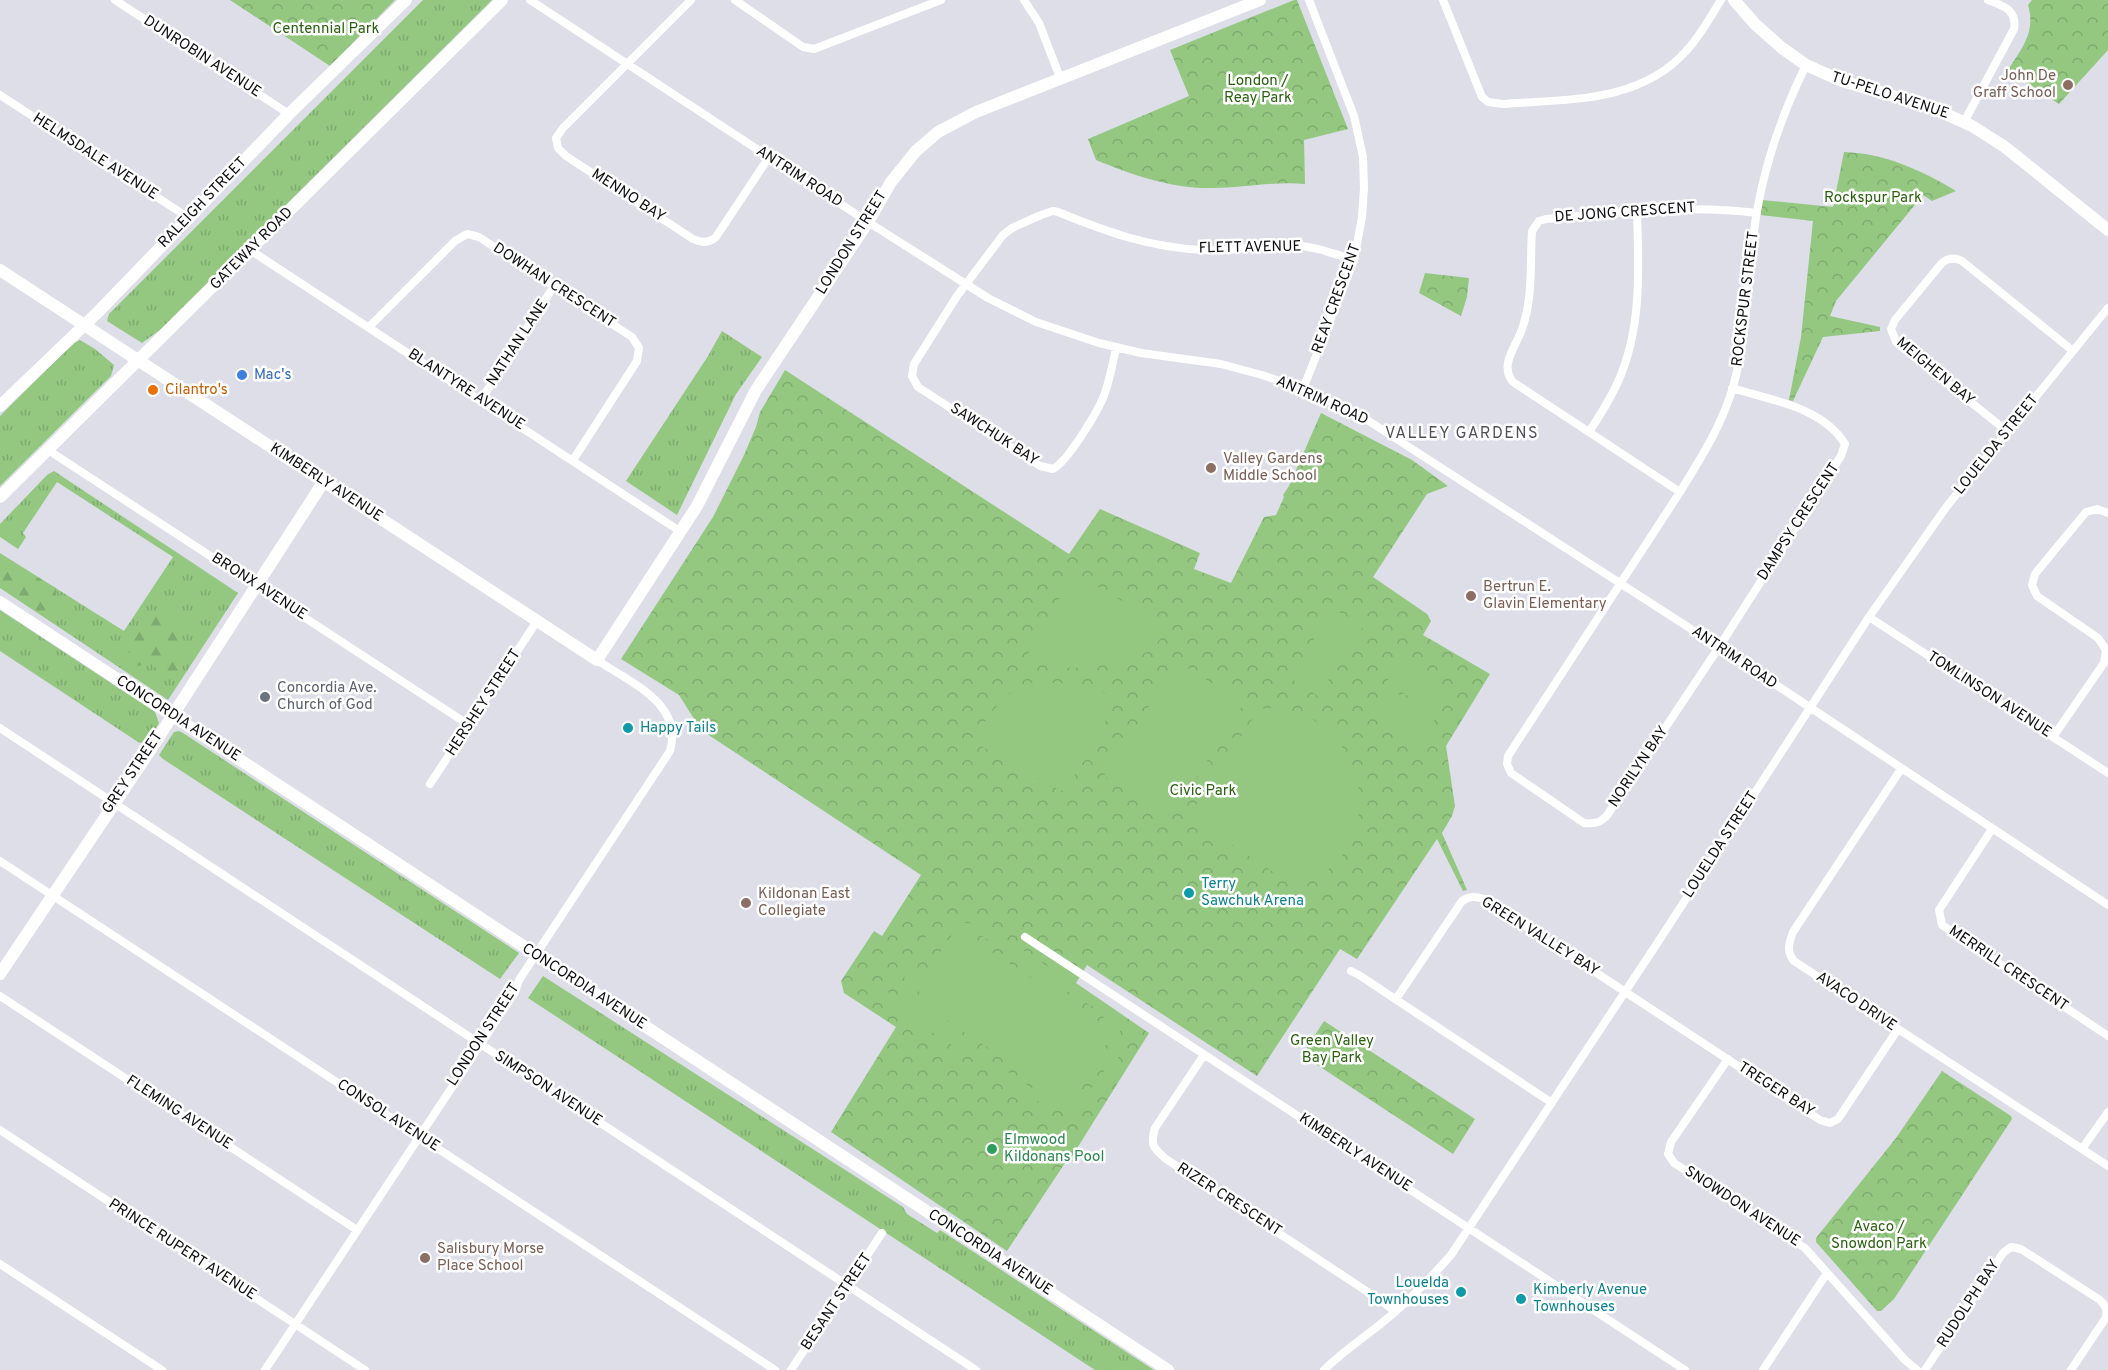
<svg xmlns="http://www.w3.org/2000/svg" width="2108" height="1370" font-family="Overpass,sans-serif">
<style>
.grass{fill:url(#grass-tufts)}
.forest{fill:url(#forest-firs)}
.park{fill:url(#park-crowns)}
.pitch{fill:#94c881;fill-rule:evenodd}
.lines{fill:none;stroke-linecap:round;stroke-linejoin:round}
.street{stroke:#fff;stroke-width:8}
.secondary{stroke:#fff;stroke-width:12}
.education-dot{fill:#8d6e63;stroke:#fff;stroke-width:2}
.shop-dot{fill:#3f7fe0;stroke:#fff;stroke-width:2}
.food-dot{fill:#e8710a;stroke:#fff;stroke-width:2}
.worship-dot{fill:#6b7280;stroke:#fff;stroke-width:2}
.culture-dot{fill:#0f9aa8;stroke:#fff;stroke-width:2}
.leisure-dot{fill:#2e9e5b;stroke:#fff;stroke-width:2}
.labels{text-anchor:middle;dominant-baseline:central;stroke-width:5;stroke-linejoin:round;paint-order:stroke}
.park-label{font-size:15px;fill:#2a600e;stroke:#fff}
.street-label{font-size:15px;fill:#0f0f13;stroke:#fff}
.education-label{font-size:15px;fill:#785e54;stroke:#fff;text-anchor:start}
.shop-label{font-size:15px;fill:#366cbe;stroke:#fff;text-anchor:start}
.food-label{font-size:15px;fill:#c56008;stroke:#fff;text-anchor:start}
.worship-label{font-size:15px;fill:#5b616d;stroke:#fff;text-anchor:start}
.culture-label{font-size:15px;fill:#0d838f;stroke:#fff;text-anchor:start}
.leisure-label{font-size:15px;fill:#27864d;stroke:#fff;text-anchor:start}
.neighbourhood-label{font-size:16px;letter-spacing:1.5px;fill:#505059;stroke:#fff}
</style>
<defs>
<pattern id="grass-tufts" width="24" height="20" patternUnits="userSpaceOnUse" patternTransform="scale(1.5)"><rect width="24" height="20" fill="#94c881"/><path d="M3 7l-1-3M5 7V3M7 7l1-3M15 17l-1-3M17 17v-4M19 17l1-3" fill="none" stroke="#7eab6f"/></pattern>
<pattern id="forest-firs" width="22" height="20" patternUnits="userSpaceOnUse" patternTransform="scale(1.5)"><rect width="22" height="20" fill="#94c881"/><path d="M5 1l3.5 6h-7zM16 11l3.5 6h-7z" fill="#7eab6f"/></pattern>
<pattern id="park-crowns" width="20" height="18" patternUnits="userSpaceOnUse" patternTransform="scale(1.5)"><rect width="20" height="18" fill="#94c881"/><path d="M2 6a3 3 0 1 1 6 0M12 15a3 3 0 1 1 6 0" fill="none" stroke="#7eab6f"/></pattern>
</defs>
<rect width="100%" height="100%" fill="#dddee8"/>
<path class="grass" d="M423 0H492L160 330 142 343 107 321 109 314Z
M722 331 762 357 736 394 677 515 626 481 708 356Z
M80 340 95 349 114 365 111 376 0 486V416L72 344Z
M54 471 238 593 168 700 0 588V553L124 631 173 557 57 482 23 533 26 537 18 549 0 537V524L47 475Z
M0 610 155 712 159 723 148 741 141 743 138 742 0 651Z
M179 731 183 733 519 953 500 979 163 759 159 755 161 752 174 732Z
M543 976 903 1207 907 1214 937 1233 940 1230 1154 1370H1095L528 998Z"/>
<path class="forest" d="M0 557 56 588V605L43 616 0 581Z
M160 614 176 621 183 646 176 657 181 661 180 674 161 673 152 664 136 666 128 658 130 649 125 643 132 628 145 624Z"/>
<path class="park" d="M230 0H395L330 66Z
M1294 0H1297L1348 129 1304 140 1305 184C1273 181 1244 188 1212 188 1173 189 1132 175 1096 160L1088 139 1189 96 1170 50Z
M2032 0H2108V50L2059 104 2008 70C2022 48 2036 32 2028 5Z
M1844 152C1885 153 1923 171 1956 191L1932 201 1923 195 1845 290 1836 301 1830 316 1880 327V331L1823 337 1793 401 1789 400 1801 337 1813 221 1760 215 1762 200 1833 207Z
M1425 273 1469 278 1467 297 1461 316 1419 293Z
M785 370 1069 554 1100 509 1200 553 1194 569 1231 583 1264 517 1276 515 1284 497 1283 495 1289 486 1321 413 1412 460 1448 486 1427 494 1373 577 1427 614 1431 621 1423 635 1490 674 1446 746 1455 806 1452 816 1442 833 1467 890 1463 891 1437 839 1357 959 1340 949 1257 1076 1087 965 1076 983 1149 1033 1071 1158 1065 1163 1007 1251 831 1132 896 1027 844 993 841 981 874 931 882 936 921 875 701 730 679 695 621 659 713 517 744 455 756 427 760 412Z
M1324 1021 1475 1119 1453 1154 1302 1055Z
M1942 1071 2011 1116 2012 1119 1894 1299 1881 1311H1877L1816 1242V1238L1896 1138Z"/>
<path class="pitch" d="M1076 573 1168 629 1151 650 1123 663 1079 668 1053 667 1027 656 1073 574Z
M1334 609 1363 627 1318 696 1289 677Z
M1400 659 1452 690 1438 714 1386 683Z
M1178 662 1244 703 1170 819 1104 776Z
M1030 683H1075L1116 697 1117 701 1066 790 1061 791 972 741 989 715 1007 695Z
M1384 686 1437 716 1420 744 1368 714Z
M1272 708C1286 710 1299 712 1312 719 1365 748 1378 829 1329 869 1319 877 1308 882 1296 887L1193 819 1192 811 1259 709Z
M957 922 977 924 992 930C1016 946 1041 962 1065 978 1082 989 1105 1000 1115 1018 1127 1039 1119 1060 1109 1079 1095 1103 1070 1107 1045 1106L875 995 880 988 899 998C911 957 911 935 957 922ZM964 931 979 934 1099 1011C1105 1019 1109 1026 1111 1036 1114 1058 1101 1088 1079 1095 1067 1100 1054 1097 1042 1095L924 1015 915 988 914 978 920 959 931 943 951 933Z
M964 934 1105 1026 1109 1040 1074 1093 1059 1096 923 1004 917 986 952 935Z"/>
<g class="lines">
<path class="street" d="M115 0 289 114
M530 0 868 222 988 298 1036 322 1099 343 1141 353 1221 364 1262 375 1303 389 1364 418 1719 647 2108 905
M691 0 563 128 556 138 558 148 566 156 693 239C701 243 709 243 716 237L769 157
M735 0 803 47 814 49 941 0
M1024 0 1039 23 1061 80
M1443 0 1482 97 1488 102 1503 104C1568 99 1641 103 1687 50 1701 35 1710 17 1721 0
M0 95 189 218
M1964 122 2014 29C2017 10 2004 6 1988 0
M250 250 681 532
M369 327 455 241 467 234 479 237 632 337 639 348 637 361 573 460
M1116 348C1113 363 1110 378 1105 393 1099 410 1068 461 1053 469L1040 466 918 387 912 376 914 364 957 296 1003 235 1012 228 1041 215 1053 211 1058 212C1107 232 1151 248 1204 250 1232 252 1259 245 1287 245 1310 245 1332 253 1354 260
M1732 388C1770 400 1823 407 1845 444L1841 456 1719 647 1608 814C1601 823 1595 824 1584 823L1511 773 1507 764 1508 756 1680 492C1701 458 1722 425 1733 387 1749 329 1747 269 1757 211 1766 159 1783 112 1806 65
M1303 389 1354 260 1362 217 1364 188 1363 157 1354 116 1309 0
M481 400 554 286
M1589 432C1599 417 1609 401 1617 384 1642 330 1639 270 1637 212
M2008 432 1896 342 1891 329 1895 320 1941 264C1947 258 1954 257 1962 261L2073 351
M48 450 469 725
M1680 492 1513 382C1498 364 1518 345 1523 326 1533 296 1530 262 1532 231L1539 221 1546 219C1616 213 1686 204 1757 213
M1869 617 2108 773
M0 728 976 1370
M2053 737 2104 663 2106 650 2098 638 2037 596 2032 585 2035 574 2086 512 2097 509 2108 513
M1901 769 1793 932C1789 943 1786 951 1794 961L2108 1166
M430 784 537 621
M1992 829 1939 910 1942 925 2108 1036
M0 861 775 1370
M1025 937 1685 1370
M1351 971 1359 975 1552 1103
M0 996 357 1230
M1396 999 1462 901C1470 896 1475 896 1484 899L1820 1120 1830 1123 1838 1119 1898 1029
M1204 1055 1155 1128C1150 1145 1153 1148 1166 1159L1383 1302 1395 1312
M1728 1059 1671 1142 1668 1154 1674 1163 1805 1248 1905 1360 1917 1370
M0 1130 365 1370
M2082 1149 2108 1112
M0 1264 162 1370
M265 1370 515 992 519 980 670 751C684 703 629 682 597 660
M791 1370 882 1233
M1324 1370C1346 1348 1373 1332 1396 1311 1416 1294 1434 1274 1451 1255L1658 942 1869 617 1947 506 2108 308
M1763 1370 1827 1273
M1925 1370 2003 1253 2011 1247 2021 1249 2100 1300C2106 1306 2108 1311 2105 1319L2071 1370"/>
<path class="secondary" d="M1734 0 1755 24 1782 48 1806 65 1842 81 1928 106 1972 126 2005 147 2108 230
M0 270 597 660 697 506 756 390 868 222 891 182 916 151 938 132 976 112 1260 0
M0 406 98 312 289 114 406 0
M0 497 502 0
M0 602 1168 1370
M0 974 149 752 324 481"/>
</g>
<g class="education-dot">
<circle cx="2068" cy="85" r="6"/>
<circle cx="1211" cy="468" r="6"/>
<circle cx="1471" cy="596" r="6"/>
<circle cx="746" cy="903" r="6"/>
<circle cx="425" cy="1258" r="6"/>
</g>
<circle class="shop-dot" cx="242" cy="375" r="6"/>
<circle class="food-dot" cx="153" cy="390" r="6"/>
<circle class="worship-dot" cx="265" cy="697" r="6"/>
<g class="culture-dot">
<circle cx="628" cy="728" r="6"/>
<circle cx="1189" cy="893" r="6"/>
<circle cx="1461" cy="1292" r="6"/>
<circle cx="1521" cy="1299" r="6"/>
</g>
<circle class="leisure-dot" cx="992" cy="1149" r="6"/>
<g class="labels">
<g class="park-label">
<text x="326" y="29">Centennial Park</text>
<text x="1258" y="81">London /<tspan x="1258" dy="17">Reay Park</tspan></text>
<text x="1873" y="198">Rockspur Park</text>
<text x="1203" y="791">Civic Park</text>
<text x="1332" y="1041">Green Valley<tspan x="1332" dy="17">Bay Park</tspan></text>
<text x="1879" y="1227">Avaco /<tspan x="1879" dy="17">Snowdon Park</tspan></text>
</g>
<g class="street-label">
<text transform="translate(202 57) rotate(33)">DUNROBIN AVENUE</text>
<text transform="translate(1890 96) rotate(18)">TU-PELO AVENUE</text>
<text transform="translate(95 157) rotate(33)">HELMSDALE AVENUE</text>
<text transform="translate(799 177) rotate(33)">ANTRIM ROAD</text>
<text transform="translate(628 196) rotate(33)">MENNO BAY</text>
<text transform="translate(203 203) rotate(-46)">RALEIGH STREET</text>
<text transform="translate(1625 213) rotate(-4)">DE JONG CRESCENT</text>
<text transform="translate(852 243) rotate(-58)">LONDON STREET</text>
<text transform="translate(1250 248) rotate(-1)">FLETT AVENUE</text>
<text transform="translate(252 249) rotate(-45)">GATEWAY ROAD</text>
<text transform="translate(554 286) rotate(33)">DOWHAN CRESCENT</text>
<text transform="translate(1337 299) rotate(-70)">REAY CRESCENT</text>
<text transform="translate(1746 299) rotate(-83)">ROCKSPUR STREET</text>
<text transform="translate(518 343) rotate(-57)">NATHAN LANE</text>
<text transform="translate(1935 372) rotate(40)">MEIGHEN BAY</text>
<text transform="translate(466 390) rotate(33)">BLANTYRE AVENUE</text>
<text transform="translate(1322 401) rotate(24)">ANTRIM ROAD</text>
<text transform="translate(994 435) rotate(33)">SAWCHUK BAY</text>
<text transform="translate(1997 445) rotate(-51)">LOUELDA STREET</text>
<text transform="translate(326 483) rotate(33)">KIMBERLY AVENUE</text>
<text transform="translate(1799 522) rotate(-57)">DAMPSY CRESCENT</text>
<text transform="translate(259 587) rotate(33)">BRONX AVENUE</text>
<text transform="translate(1734 658) rotate(34)">ANTRIM ROAD</text>
<text transform="translate(1989 695) rotate(33)">TOMLINSON AVENUE</text>
<text transform="translate(484 703) rotate(-57)">HERSHEY STREET</text>
<text transform="translate(178 719) rotate(33)">CONCORDIA AVENUE</text>
<text transform="translate(1639 767) rotate(-56)">NORILYN BAY</text>
<text transform="translate(133 773) rotate(-56)">GREY STREET</text>
<text transform="translate(1721 845) rotate(-57)">LOUELDA STREET</text>
<text transform="translate(1540 937) rotate(32)">GREEN VALLEY BAY</text>
<text transform="translate(2008 969) rotate(34)">MERRILL CRESCENT</text>
<text transform="translate(584 987) rotate(33)">CONCORDIA AVENUE</text>
<text transform="translate(1856 1002) rotate(34)">AVACO DRIVE</text>
<text transform="translate(484 1035) rotate(-57)">LONDON STREET</text>
<text transform="translate(548 1089) rotate(33)">SIMPSON AVENUE</text>
<text transform="translate(1776 1090) rotate(33)">TREGER BAY</text>
<text transform="translate(179 1113) rotate(33)">FLEMING AVENUE</text>
<text transform="translate(388 1116) rotate(33)">CONSOL AVENUE</text>
<text transform="translate(1355 1153) rotate(33)">KIMBERLY AVENUE</text>
<text transform="translate(1229 1200) rotate(33)">RIZER CRESCENT</text>
<text transform="translate(1742 1207) rotate(33)">SNOWDON AVENUE</text>
<text transform="translate(182 1250) rotate(33)">PRINCE RUPERT AVENUE</text>
<text transform="translate(990 1253) rotate(33)">CONCORDIA AVENUE</text>
<text transform="translate(837 1302) rotate(-56)">BESANT STREET</text>
<text transform="translate(1969 1304) rotate(-57)">RUDOLPH BAY</text>
</g>
<g class="education-label">
<text x="2056" y="76" text-anchor="end">John De<tspan x="2056" dy="17">Graff School</tspan></text>
<text x="1223" y="459">Valley Gardens<tspan x="1223" dy="17">Middle School</tspan></text>
<text x="1483" y="587">Bertrun E.<tspan x="1483" dy="17">Glavin Elementary</tspan></text>
<text x="758" y="894">Kildonan East<tspan x="758" dy="17">Collegiate</tspan></text>
<text x="437" y="1249">Salisbury Morse<tspan x="437" dy="17">Place School</tspan></text>
</g>
<g class="shop-label">
<text x="254" y="375">Mac's</text>
</g>
<g class="food-label">
<text x="165" y="390">Cilantro's</text>
</g>
<g class="worship-label">
<text x="277" y="688">Concordia Ave.<tspan x="277" dy="17">Church of God</tspan></text>
</g>
<g class="culture-label">
<text x="640" y="728">Happy Tails</text>
<text x="1201" y="884">Terry<tspan x="1201" dy="17">Sawchuk Arena</tspan></text>
<text x="1449" y="1283" text-anchor="end">Louelda<tspan x="1449" dy="17">Townhouses</tspan></text>
<text x="1533" y="1290">Kimberly Avenue<tspan x="1533" dy="17">Townhouses</tspan></text>
</g>
<g class="leisure-label">
<text x="1004" y="1140">Elmwood<tspan x="1004" dy="17">Kildonans Pool</tspan></text>
</g>
<g class="neighbourhood-label">
<text x="1462" y="434">VALLEY GARDENS</text>
</g>
</g>
</svg>
